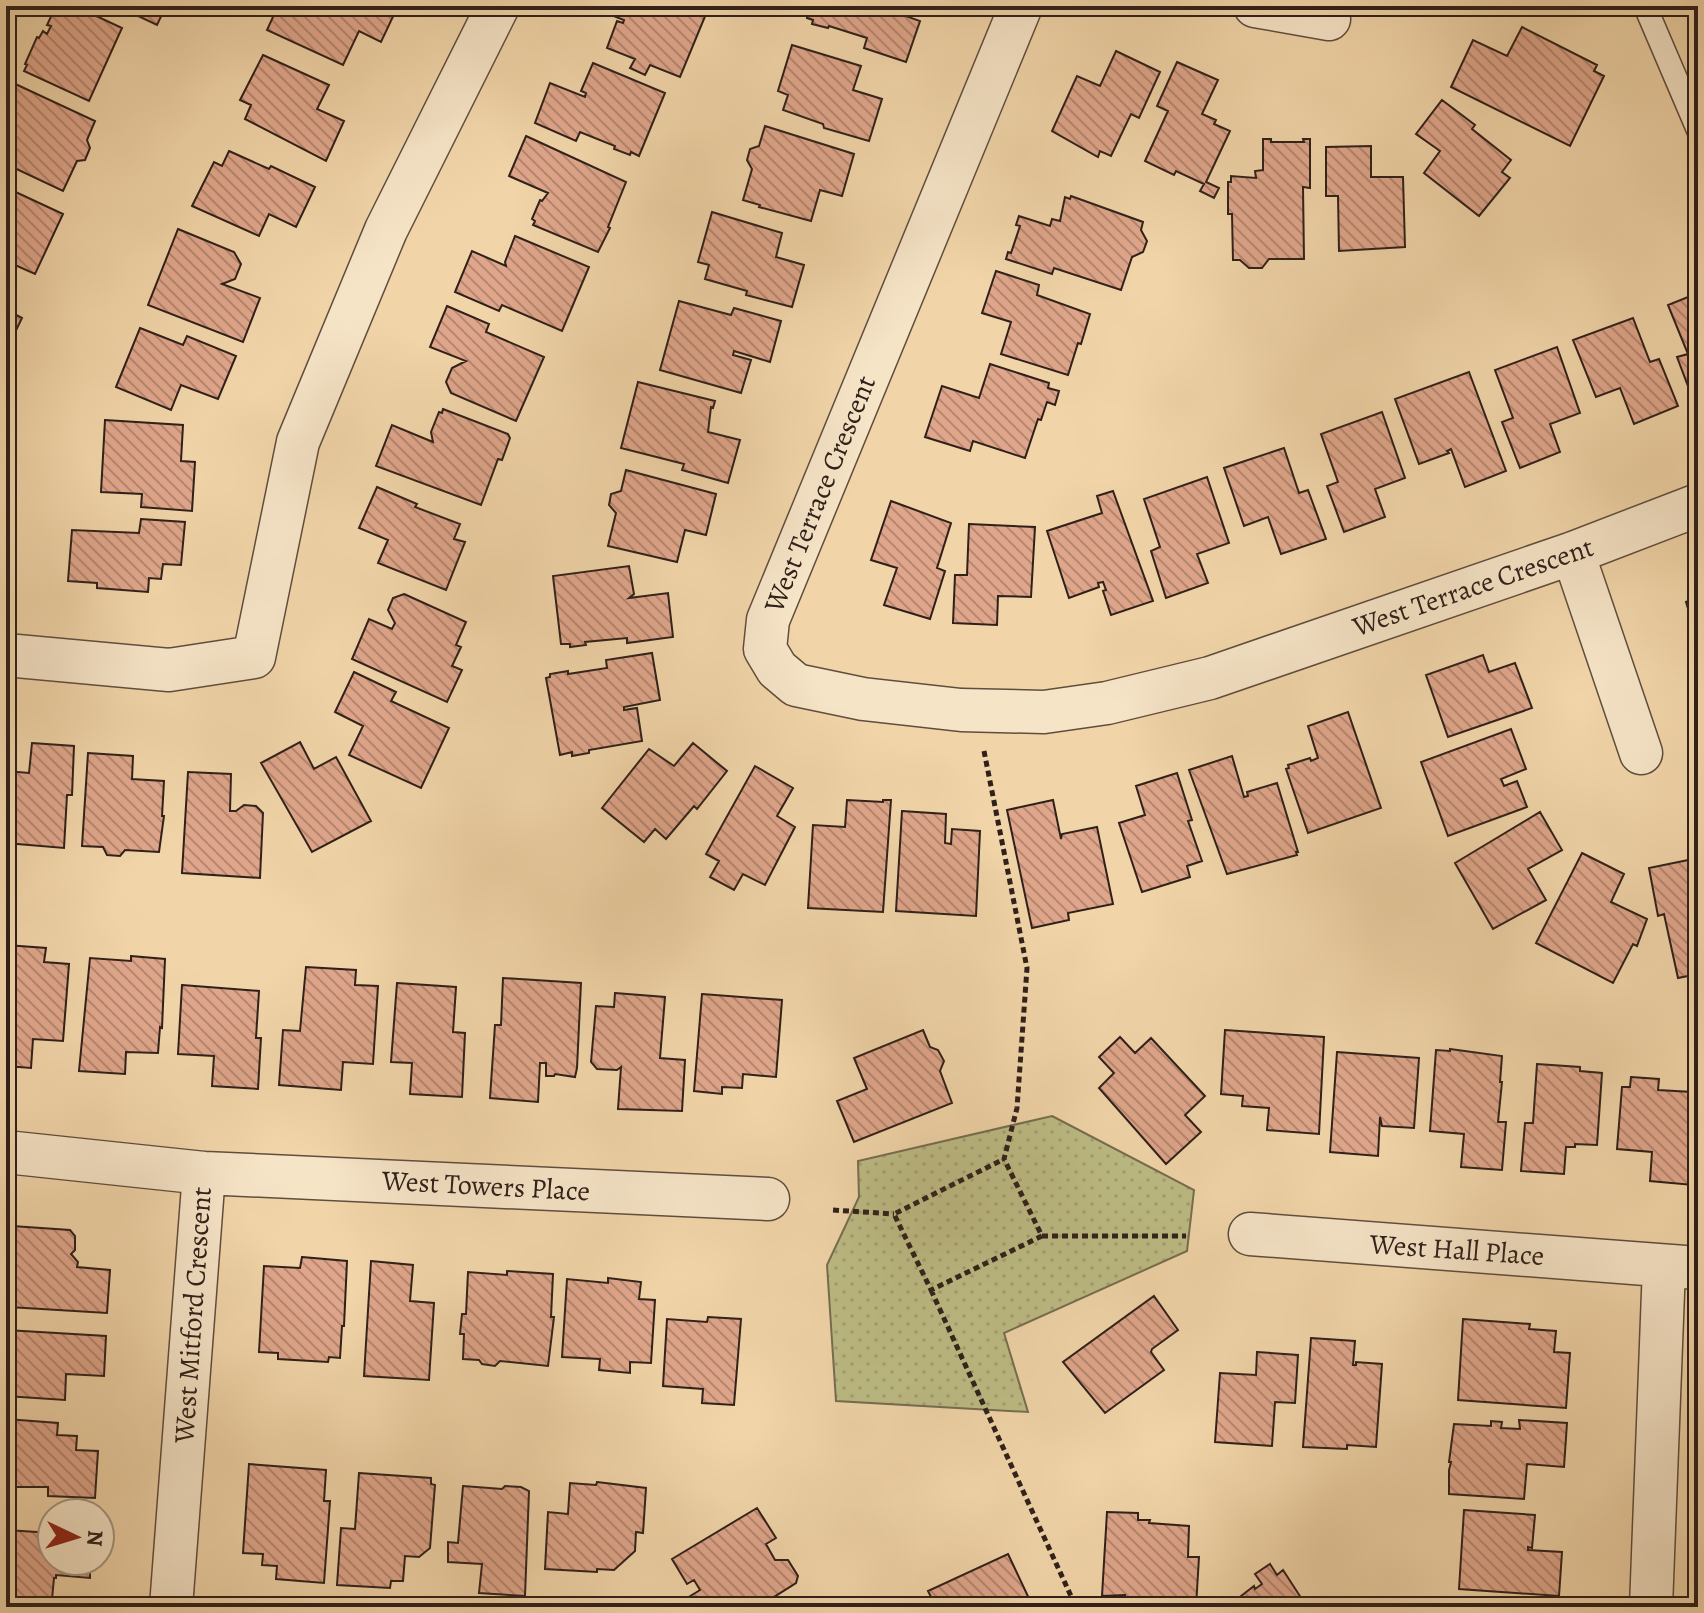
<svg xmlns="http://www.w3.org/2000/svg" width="1704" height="1613" font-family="Alegreya,serif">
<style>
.green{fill:url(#green-dots);stroke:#766e50;stroke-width:2}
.building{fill:url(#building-back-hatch);stroke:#2f201a;stroke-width:2}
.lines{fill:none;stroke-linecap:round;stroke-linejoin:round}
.lane-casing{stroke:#604d3e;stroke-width:25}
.street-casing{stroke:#604d3e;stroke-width:45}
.path{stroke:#2f201a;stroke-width:5;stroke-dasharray:6 4;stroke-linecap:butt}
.lane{stroke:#f6e4c7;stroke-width:22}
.street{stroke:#f6e4c7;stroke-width:42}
.labels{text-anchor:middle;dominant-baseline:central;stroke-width:6;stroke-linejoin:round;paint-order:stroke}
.street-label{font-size:28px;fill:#2f201a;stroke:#f6e4c7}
</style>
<defs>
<pattern id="green-dots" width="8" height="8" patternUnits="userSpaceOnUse" patternTransform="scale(2)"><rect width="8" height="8" fill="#bdbc85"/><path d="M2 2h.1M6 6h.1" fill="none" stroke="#a3a172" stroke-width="1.8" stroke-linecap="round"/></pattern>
<pattern id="building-back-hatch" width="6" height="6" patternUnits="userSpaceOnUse" patternTransform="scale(2)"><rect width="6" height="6" fill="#e0a68b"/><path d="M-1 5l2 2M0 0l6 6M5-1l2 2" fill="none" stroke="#b68771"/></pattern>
</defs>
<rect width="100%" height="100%" fill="#f1d5a9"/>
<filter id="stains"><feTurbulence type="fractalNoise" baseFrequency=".0025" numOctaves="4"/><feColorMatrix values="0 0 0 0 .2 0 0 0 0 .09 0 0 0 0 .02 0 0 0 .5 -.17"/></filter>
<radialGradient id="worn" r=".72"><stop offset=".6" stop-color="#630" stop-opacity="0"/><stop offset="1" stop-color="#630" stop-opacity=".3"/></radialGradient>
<path class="green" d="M1052 1116 1194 1190 1187 1251 1004 1333 1028 1412 836 1401 827 1265 859 1197 858 1161Z"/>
<path class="building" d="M56 6H75L122 28 89 101 24 71 27 65 25 64 37 37 39 38 43 31 47 34 51 26 47 25Z
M117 6H166L157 25Z
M278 6H398L381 42 359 31 343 65 267 30Z
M588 6H687L706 14 680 77 650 65 645 75 630 68 635 59 607 48 617 21 623 23 624 20Z
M810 6H887L886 9 920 21 906 62 864 48 867 38 829 26 828 28 812 24 813 20 807 18Z
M1522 27 1597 65 1594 71 1604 76 1570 146 1451 87 1473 40 1507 56Z
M792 45 861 66 853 90 882 99 869 141 824 128 823 124 783 110 788 95 778 91Z
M1116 51 1160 72 1139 118 1131 114 1111 156 1100 151 1098 157 1052 131 1077 76 1100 86Z
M263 55 329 85 317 109 344 121 326 161 245 119 251 105 240 100Z
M1177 62 1218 80 1202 114 1216 120 1214 124 1230 131 1206 182 1219 188 1214 198 1200 191 1204 184 1176 171 1174 175 1145 161 1168 111 1157 106Z
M593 63 665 93 639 156 631 152 630 155 614 149 615 146 580 132 576 141 535 123 550 83 585 97 586 93 581 91Z
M11 82 95 121 87 140 90 148 85 160 77 161 63 191 6 164V144L12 131 6 128V92Z
M1442 100 1475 125 1472 129 1511 160 1502 172 1510 178 1479 216 1424 173 1440 151 1416 134Z
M765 126 854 154 842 196 820 190 811 221 759 207 760 205 743 200 752 169 747 160 750 149 759 146Z
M526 136 626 182 608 227 610 228 598 252 533 225 535 221 532 219 540 200 542 201 548 193 509 176Z
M1263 139H1271V142H1304L1303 139H1310V188L1303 187 1304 259H1269L1262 268H1249L1240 260H1233L1232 214H1228V182H1231V176L1256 178 1255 171 1263 170Z
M1371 146V177H1403L1405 247 1339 251 1338 196H1326V147Z
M229 151 269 169 271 166 315 187 296 227 269 214 259 236 192 206 214 162 222 166Z
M7 188 63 214 35 274 6 261Z
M1071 196 1143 222 1141 230 1147 241 1143 252 1132 257 1121 290 1054 268 1052 274 1006 259 1008 252 1011 253 1020 226 1016 225 1019 216 1050 226 1052 219 1060 221 1065 197 1070 199Z
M712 212 782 233 776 257 804 265 792 307 746 295 747 291 705 279 709 265 698 262Z
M178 229 234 252 241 264 235 279 222 284 260 298 243 342 148 305Z
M515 236 589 267 562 331 502 305 499 311 455 292 472 251 506 266 505 262Z
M996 271 1039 285 1037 295 1090 314 1081 344 1078 343 1068 375 1001 354 1011 322 982 313Z
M1698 293V401L1694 402 1677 357 1688 354 1668 305Z
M6 296 12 299 7 310 22 318 7 349Z
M679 301 731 315 734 308 781 321 770 362 734 351 733 355 751 360 741 393 660 370Z
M447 306 489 324 486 332 544 357 516 421 451 393 446 382 452 368 466 361 430 347Z
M1633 318 1650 362 1659 359 1678 406 1634 424 1620 388 1596 397 1573 340Z
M140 328 183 345 187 336 236 356 218 399 181 385 171 410 116 387Z
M1557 347 1580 413 1550 424 1560 452 1520 468 1502 422 1513 418 1495 370Z
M990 364 1049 383 1048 388 1059 391 1055 405 1047 402 1041 420 1038 419 1025 458 973 441 970 451 925 437 942 386 979 398Z
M1469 372 1506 471 1465 487 1451 449 1447 451 1449 453 1419 464 1395 399Z
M638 382 715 401 713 408 711 407 708 432 740 440 728 483 682 470 684 464 621 448Z
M443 409 508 434 510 438 502 460 498 459 481 505 376 466 392 425 433 442 431 432 439 412 442 413Z
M1382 412 1405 478 1375 489 1385 517 1344 532 1327 486 1338 482 1321 434Z
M105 420 183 425 181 461 195 462 192 511 141 507 142 494 101 492Z
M1284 448 1299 493 1308 490 1326 539 1281 554 1268 517 1244 526 1224 468Z
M626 470 716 494 706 535 685 530 677 562 608 546 616 513 609 505 611 494 621 491Z
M1207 477 1229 543 1197 554 1208 583 1166 598 1151 551 1160 547 1144 499Z
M377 487 417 504 415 507 460 524 454 539 465 542 446 590 378 563 388 540 359 528Z
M1113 491 1153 601 1111 615 1103 591 1106 590 1103 582 1098 583 1099 587 1069 598 1047 531 1102 513 1097 496Z
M891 501 951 523 937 568 945 571 930 619 884 605 897 568 871 560Z
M141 519 185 522 181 565 163 564 161 579 149 578 148 592 97 588V583L68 581 72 530 139 533Z
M969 524 1035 527 1031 597 998 596 997 625 953 623 955 575H967Z
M629 566 634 594 629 598 668 593 673 637 627 643V638L585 642 586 645 570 647V644H561L553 576Z
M404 594 466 622 456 645 461 647 452 666 462 670 447 702 352 659 369 619 392 629 395 623 388 610 393 598Z
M1698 598V642L1686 602Z
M652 653 660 700 624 707V710L637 708 642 741 589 750V753L572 756V752L560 755 546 678 550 677V674L568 671V674L607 668 606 660Z
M1483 655 1489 672 1515 663 1532 708 1448 737 1426 675Z
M354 672 396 692 391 701 449 728 421 788 349 755 363 726 335 712Z
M1348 712 1381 808 1308 833 1286 769 1289 768 1288 765 1310 758 1311 761 1318 758 1308 726Z
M1511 729 1526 769 1501 779 1504 786 1517 781 1527 807 1448 836 1421 762Z
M300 742 314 769 336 757 371 821 312 852 261 763Z
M32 743 74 746 72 795H67L64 848 6 843V771L29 773Z
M693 743 727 771 697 809 694 806 666 839 655 829 644 842 602 808 649 749 674 766Z
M88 753 133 756 132 779 164 781 162 816H164L159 852 125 850 120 856 107 855 103 847 82 846Z
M1232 756 1244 797 1248 796 1247 792 1277 783 1298 852H1296L1297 855 1227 874 1189 770Z
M755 766 793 788 777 816 795 827 765 885 743 874 734 890 710 877 719 861 706 854Z
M188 772 231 774 230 811H236L244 805 256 806 263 813 260 878 182 873Z
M1177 773 1192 820 1188 821 1202 861 1187 866 1190 877 1142 892 1119 823 1145 815 1136 786Z
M847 800 883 802V800H891L883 912 808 908 813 825 845 827Z
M1053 800 1061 839 1062 834 1097 827 1113 904 1068 913 1069 920 1032 928 1007 810Z
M902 811 946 814 945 843 951 844 952 829 980 831 976 916 896 911Z
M1540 812 1562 850 1528 869 1546 900 1493 929 1455 863Z
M1582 853 1624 874 1611 902 1647 919 1637 946 1633 944 1613 983 1536 943Z
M1698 858V974L1678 978 1664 914 1658 916 1649 868Z
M6 945 46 948 44 962 69 964 63 1041 33 1039 31 1068 6 1066Z
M131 956 165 959 162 1028 160 1027 158 1053 126 1052 125 1074 79 1071 90 958 131 961Z
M306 967 356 970 355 985 378 986 373 1064 343 1062 341 1090 279 1085 283 1030 300 1031Z
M503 978 581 983 577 1068 575 1077 555 1074 554 1076H546V1063H540L538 1102 490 1098 495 1025H501Z
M397 983 456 987 453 1032 465 1033 462 1097 410 1094 412 1063 391 1062Z
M182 985 259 991 256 1038H261L258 1089 212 1086 214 1056 178 1054Z
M615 993 665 997 660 1058 685 1060 682 1111 618 1109 621 1067 617 1070 597 1069 591 1062 596 1006 614 1007Z
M702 994 782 1000 776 1077 743 1074 742 1088 722 1087V1094L694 1091Z
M923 1030 930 1047 938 1050 944 1061 940 1071 952 1103 854 1142 837 1101 867 1089 854 1058Z
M1225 1030 1324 1037 1319 1134 1267 1130 1269 1108 1242 1106 1243 1096 1221 1094Z
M1120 1037 1135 1053 1151 1038 1205 1096 1185 1115 1201 1132 1166 1164 1099 1088 1114 1073 1099 1057Z
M1450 1049 1502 1056 1500 1082H1502L1498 1122H1506L1502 1170 1461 1167 1464 1134 1430 1131 1436 1050 1450 1051Z
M1337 1052 1419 1058 1414 1128 1382 1126 1380 1117 1378 1156 1330 1152Z
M1537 1064 1580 1067V1071L1602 1073 1597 1145 1575 1144V1147H1566L1564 1174 1521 1171 1525 1123H1533Z
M1631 1077 1659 1079 1658 1090 1692 1092 1688 1137H1696L1693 1185 1650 1181 1652 1152 1617 1149 1622 1087H1630Z
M12 1226 70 1230 75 1236V1250L71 1254 78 1262 77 1267 110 1270 107 1313 9 1307 12 1266H9L6 1259V1245L10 1242Z
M302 1257 347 1261 344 1326H342L340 1358 329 1357 328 1362 278 1359V1353L259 1352 264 1266 300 1268Z
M371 1261 413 1265 410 1301 434 1303 429 1380 364 1376Z
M507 1271 553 1274 551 1317H554L548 1366 500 1361 495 1366 482 1364 479 1360 463 1359 464 1334H460L462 1314H466L468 1272 507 1275Z
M608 1278 641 1282 639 1299 655 1300 651 1363 630 1362V1373L599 1370 600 1359 562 1357 567 1279 608 1283Z
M1154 1296 1178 1330 1152 1349 1151 1352 1164 1370 1105 1413 1063 1362Z
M708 1317 741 1319 734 1405 702 1403 703 1389 663 1386 667 1319 707 1322Z
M1463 1319 1530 1324 1529 1329 1556 1331 1554 1352 1570 1353 1566 1408 1458 1400Z
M6 1330 106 1336 104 1376 66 1374 65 1400 6 1396Z
M1311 1338 1355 1341 1353 1365H1356V1362L1382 1364 1376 1447 1347 1445V1449L1303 1447Z
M1257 1352 1298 1355 1295 1403 1275 1402 1272 1446 1215 1442 1220 1373 1256 1375Z
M6 1419 58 1423 57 1435 77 1436 76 1450 98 1451 95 1498 48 1496V1487H6Z
M1519 1420 1567 1423 1564 1467 1527 1464 1524 1499 1449 1494V1470L1451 1462H1449L1454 1424 1491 1426V1421L1502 1422 1501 1428 1520 1429Z
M249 1464 326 1470 324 1501H330L324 1583 276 1579 277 1566 262 1565 263 1554 243 1553Z
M359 1473 431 1478V1484L435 1485 430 1548 419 1557 405 1556 403 1581H391L390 1588 337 1585 341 1528 355 1529Z
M597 1482 646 1488 643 1533 636 1532 635 1551 614 1570 597 1569V1572L545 1569 548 1512 568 1514 570 1483 596 1485Z
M463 1486 502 1489 505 1486 521 1487 529 1491 525 1596 479 1593 482 1564 448 1562V1542L458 1543Z
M757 1508 776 1538 766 1544 775 1560H788L798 1576 796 1583 758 1607H692L687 1598 700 1590 694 1580 687 1584 672 1559Z
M1464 1510 1535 1515 1532 1548 1528 1547V1550L1562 1552 1559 1596 1459 1589Z
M1107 1512 1138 1513V1520H1150L1149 1523 1189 1526 1188 1557H1199L1196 1607H1124L1125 1595 1102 1596Z
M6 1530 52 1533V1561H90V1578L56 1575V1578H54L52 1599 6 1597Z
M1008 1554 1033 1607H936L928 1591Z
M1270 1564 1277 1575 1283 1570 1307 1607H1227L1254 1586 1255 1589 1262 1584 1255 1574Z"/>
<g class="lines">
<g class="lane-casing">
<path id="lane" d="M1645 6 1698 130"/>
</g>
<g class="street-casing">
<path id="street" d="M1021 6 768 620 765 649 777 669 796 685 863 699 961 710 1044 712 1107 703 1210 678 1573 553 1698 505
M1255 6 1329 19
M1573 553 1641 753
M6 655 169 670 254 657 298 442 386 230 498 6
M6 1152 204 1173 768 1199
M1250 1234 1698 1268
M171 1607 204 1173
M1651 1607 1664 1266"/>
</g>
<path class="path" d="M984 751 1027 968 1017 1108 1004 1159 1042 1236 931 1290 894 1214 1004 1159
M833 1210 894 1214
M1042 1236H1186
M931 1290 1076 1607"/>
<use href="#lane" class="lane"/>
<use href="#street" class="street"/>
</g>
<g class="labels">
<g class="street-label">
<text transform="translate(820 494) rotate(-68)">West Terrace Crescent</text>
<text transform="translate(1473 587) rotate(-19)">West Terrace Crescent</text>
<text transform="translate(486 1186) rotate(3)">West Towers Place</text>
<text transform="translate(1457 1250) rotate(4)">West Hall Place</text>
<text transform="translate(193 1315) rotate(-86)">West Mitford Crescent</text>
</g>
</g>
<rect width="1704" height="1613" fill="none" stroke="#f1d5a9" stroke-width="32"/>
<rect x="8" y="8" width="1688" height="1597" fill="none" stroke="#2f201a" stroke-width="4"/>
<rect x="16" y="16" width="1672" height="1581" fill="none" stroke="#2f201a" stroke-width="2"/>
<g transform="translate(76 1537) rotate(94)"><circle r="38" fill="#f6e4c7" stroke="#a69682" stroke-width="2"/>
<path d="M0-6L14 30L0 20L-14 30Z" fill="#8f2418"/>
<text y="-12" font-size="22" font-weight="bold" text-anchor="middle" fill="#2f201a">N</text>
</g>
<rect width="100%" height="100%" filter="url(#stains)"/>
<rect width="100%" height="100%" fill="url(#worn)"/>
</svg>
